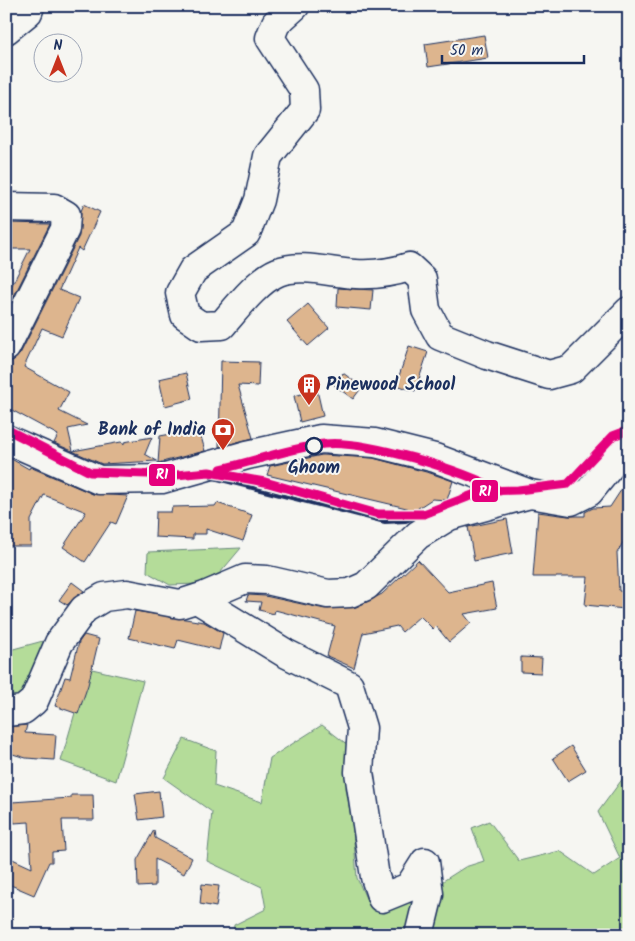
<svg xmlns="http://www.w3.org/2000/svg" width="635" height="941" font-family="Kalam,sans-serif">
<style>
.green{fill:#b4dc99;stroke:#68867c}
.building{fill:#ddb58e;stroke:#1b2f5e}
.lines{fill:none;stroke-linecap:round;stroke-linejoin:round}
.minor-casing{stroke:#1b2f5e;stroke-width:31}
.major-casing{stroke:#1b2f5e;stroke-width:31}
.highway-casing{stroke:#1b2f5e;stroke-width:31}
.minor{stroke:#f6f6f2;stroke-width:28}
.major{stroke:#f6f6f2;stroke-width:28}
.highway{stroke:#f6f6f2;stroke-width:28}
.rail{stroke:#1b2f5e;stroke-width:4}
.rail-1-casing{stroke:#f6f6f2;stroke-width:12}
.rail-1{stroke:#e5007d;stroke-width:9}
.stop-dot{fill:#f6f6f2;stroke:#1b2f5e;stroke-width:2.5}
.labels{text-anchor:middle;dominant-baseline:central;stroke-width:4;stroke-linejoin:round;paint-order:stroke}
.poi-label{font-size:18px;font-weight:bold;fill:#1b2f5e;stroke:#f6f6f2;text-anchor:start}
.stop-label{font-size:18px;font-weight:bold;fill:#1b2f5e;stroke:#f6f6f2}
.line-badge{stroke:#f6f6f2;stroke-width:2}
.badge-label{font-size:14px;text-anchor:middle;font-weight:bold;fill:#fff}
</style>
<rect width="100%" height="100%" fill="#f6f6f2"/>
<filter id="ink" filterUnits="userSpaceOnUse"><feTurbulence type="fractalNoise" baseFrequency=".02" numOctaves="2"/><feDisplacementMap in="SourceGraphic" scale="10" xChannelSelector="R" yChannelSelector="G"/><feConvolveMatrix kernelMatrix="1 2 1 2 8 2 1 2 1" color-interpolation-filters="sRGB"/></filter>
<g filter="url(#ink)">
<path class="green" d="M241 548 220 573 197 584 170 585 147 572 148 552Z
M54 638 26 697 6 701V651Z
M88 668 143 681 116 781 61 761Z
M322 725 353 749 346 788 353 829 357 878 368 903 387 911 406 903 418 890 407 935H233L234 925 266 909 262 887 207 861 212 812 164 778 184 739 216 751 214 786 262 802 270 758Z
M629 770V935H429L443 881 465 867 484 861 472 828 489 821 519 861 560 851 594 875 620 858 598 812Z"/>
<path class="building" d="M484 35 488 58 428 67 425 44Z
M84 204 100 212 82 251 78 248 59 290 79 298 62 336 42 328 24 367 69 392 59 411 87 425 68 429 73 451 121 442 124 444V442L152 437 145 454 157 461 102 464 54 443 58 435 6 407V363L14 360 20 354 79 236 81 211Z
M6 223 50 224 6 312V297L30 249H6Z
M338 288 373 290 371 310 337 307Z
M308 304 329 328 308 346 287 322Z
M409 346 428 352 415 391 396 385Z
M221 361 259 362 258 386 238 385 253 438 219 447Z
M186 373 192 399 165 406 159 379Z
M343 373 362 387 353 399 334 385Z
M317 390 323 416 300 422 294 396Z
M199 429 205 451 158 463 160 436Z
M322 455 373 458 430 473 453 481 447 500 432 499 415 510 267 475 270 466Z
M6 456 29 469 30 467 93 494 128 496 116 524 111 522 85 562 63 547 86 512 44 495 31 520V546H6Z
M629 478V532L617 553 619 591 627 592 625 609 585 605 588 577H533L538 512 568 516H585V512L593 508 610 507Z
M217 503 252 515 243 541 206 529V534H193V539L155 537 156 512H171L172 507 215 506Z
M507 519 513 553 474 561 468 527Z
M418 560 448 592 492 583 497 608 464 614 471 623 449 642 436 626 433 629 420 616 402 632 397 626 363 633 354 668 327 656 335 626 275 610 274 614 259 610 261 602 246 601 248 595 265 596 325 609 356 607 382 594Z
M72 582 84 591 67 605 59 600Z
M135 611 204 622 223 633 219 650 178 640 175 649 129 638Z
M84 635 99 639 88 685 78 714 55 706 65 677 70 678 79 642Z
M521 657 542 658 541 673 521 672Z
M27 725 25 733 56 735 54 760 26 758 6 752V727Z
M571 746 586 770 568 781 553 758Z
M159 791 162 817 139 820 135 794Z
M71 795H93L94 820H62L64 851 52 852V862H49L34 895 6 883V856L32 868 29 822 14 823 12 802 71 798Z
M154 830 155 838 192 858 184 874 155 859V886L138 887 137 860Z
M202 884 219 886 216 907 200 904Z"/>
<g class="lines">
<g class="minor-casing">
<path id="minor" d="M6 30 28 12 30 6
M6 207 54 208 66 215 65 229 6 347
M197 599 285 653 349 685 362 728 359 772 375 877 382 898 409 887 425 862 429 894 419 935"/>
</g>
<g class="major-casing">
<path id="major" d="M295 6 276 23 270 38 304 90 305 110 268 156 259 200 246 233 193 270 180 293 185 315 201 326 222 325C236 309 258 280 278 272 301 263 332 273 356 274 375 275 391 273 409 267L422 279 426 310 440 336 487 355 549 375 571 369 629 311
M6 712 23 710 34 701 59 643 84 609 104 597 127 594 180 604 205 596 245 579 267 580 328 594 350 593 366 586 418 535 449 516 530 494"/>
</g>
<g class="highway-casing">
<path id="highway" d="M6 439 99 480 162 479 247 455 321 439 375 443 435 458 530 494 571 501 589 492 629 443"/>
</g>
<use href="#minor" class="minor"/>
<use href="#major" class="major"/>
<use href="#highway" class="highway"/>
<path class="rail" d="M209 472C234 466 258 461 283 454 297 450 313 444 328 444 376 444 458 466 500 491
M198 474 385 522 406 521 424 514"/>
<g class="rail-1-casing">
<path id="rail-1" d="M6 429 90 472 176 475 209 472 265 482 378 514H424L483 491 518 490 568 484 613 436 629 430
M221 469C255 461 290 448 324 444 362 439 467 471 500 491"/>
</g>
<use href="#rail-1" class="rail-1"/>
</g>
</g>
<defs>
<g id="building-pin" transform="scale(1.25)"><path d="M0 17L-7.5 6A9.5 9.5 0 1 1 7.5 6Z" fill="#c8321e" stroke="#f6f6f2"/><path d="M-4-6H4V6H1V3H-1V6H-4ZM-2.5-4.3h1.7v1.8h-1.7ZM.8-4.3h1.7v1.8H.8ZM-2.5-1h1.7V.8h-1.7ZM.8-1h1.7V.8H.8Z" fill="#fff"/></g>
<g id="bank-pin" transform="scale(1.25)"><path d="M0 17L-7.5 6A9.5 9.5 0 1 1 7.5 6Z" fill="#c8321e" stroke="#f6f6f2"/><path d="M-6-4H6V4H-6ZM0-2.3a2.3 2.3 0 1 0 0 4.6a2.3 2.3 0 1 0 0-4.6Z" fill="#fff"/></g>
</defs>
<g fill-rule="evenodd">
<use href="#building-pin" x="309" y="385"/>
<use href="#bank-pin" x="223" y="430"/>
</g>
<circle class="stop-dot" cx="314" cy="446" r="8"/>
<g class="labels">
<g class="poi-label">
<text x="326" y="385">Pinewood School</text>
<text x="206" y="430" text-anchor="end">Bank of India</text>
</g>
<g class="stop-label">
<text x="314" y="468">Ghoom</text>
</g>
</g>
<g class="line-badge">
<rect x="148" y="463" width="28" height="24" rx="5" fill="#e5007d"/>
<rect x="471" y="479" width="28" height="24" rx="5" fill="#e5007d"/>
</g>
<g class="badge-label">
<text x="162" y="479">R1</text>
<text x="485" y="496">R1</text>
</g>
<rect width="635" height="941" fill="none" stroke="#f6f6f2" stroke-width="25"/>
<rect x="12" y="12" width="610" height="916" fill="none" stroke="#1b2f5e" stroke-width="2" filter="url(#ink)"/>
<g transform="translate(58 58)"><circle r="24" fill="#f6f6f2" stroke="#9ea6b7"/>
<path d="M0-4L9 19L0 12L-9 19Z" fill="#c8321e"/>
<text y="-8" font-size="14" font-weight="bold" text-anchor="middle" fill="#1b2f5e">N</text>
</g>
<path d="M442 55v8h142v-8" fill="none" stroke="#1b2f5e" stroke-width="2.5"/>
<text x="450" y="55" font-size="15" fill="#1b2f5e" stroke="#f6f6f2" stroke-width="4" paint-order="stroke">50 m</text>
</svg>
